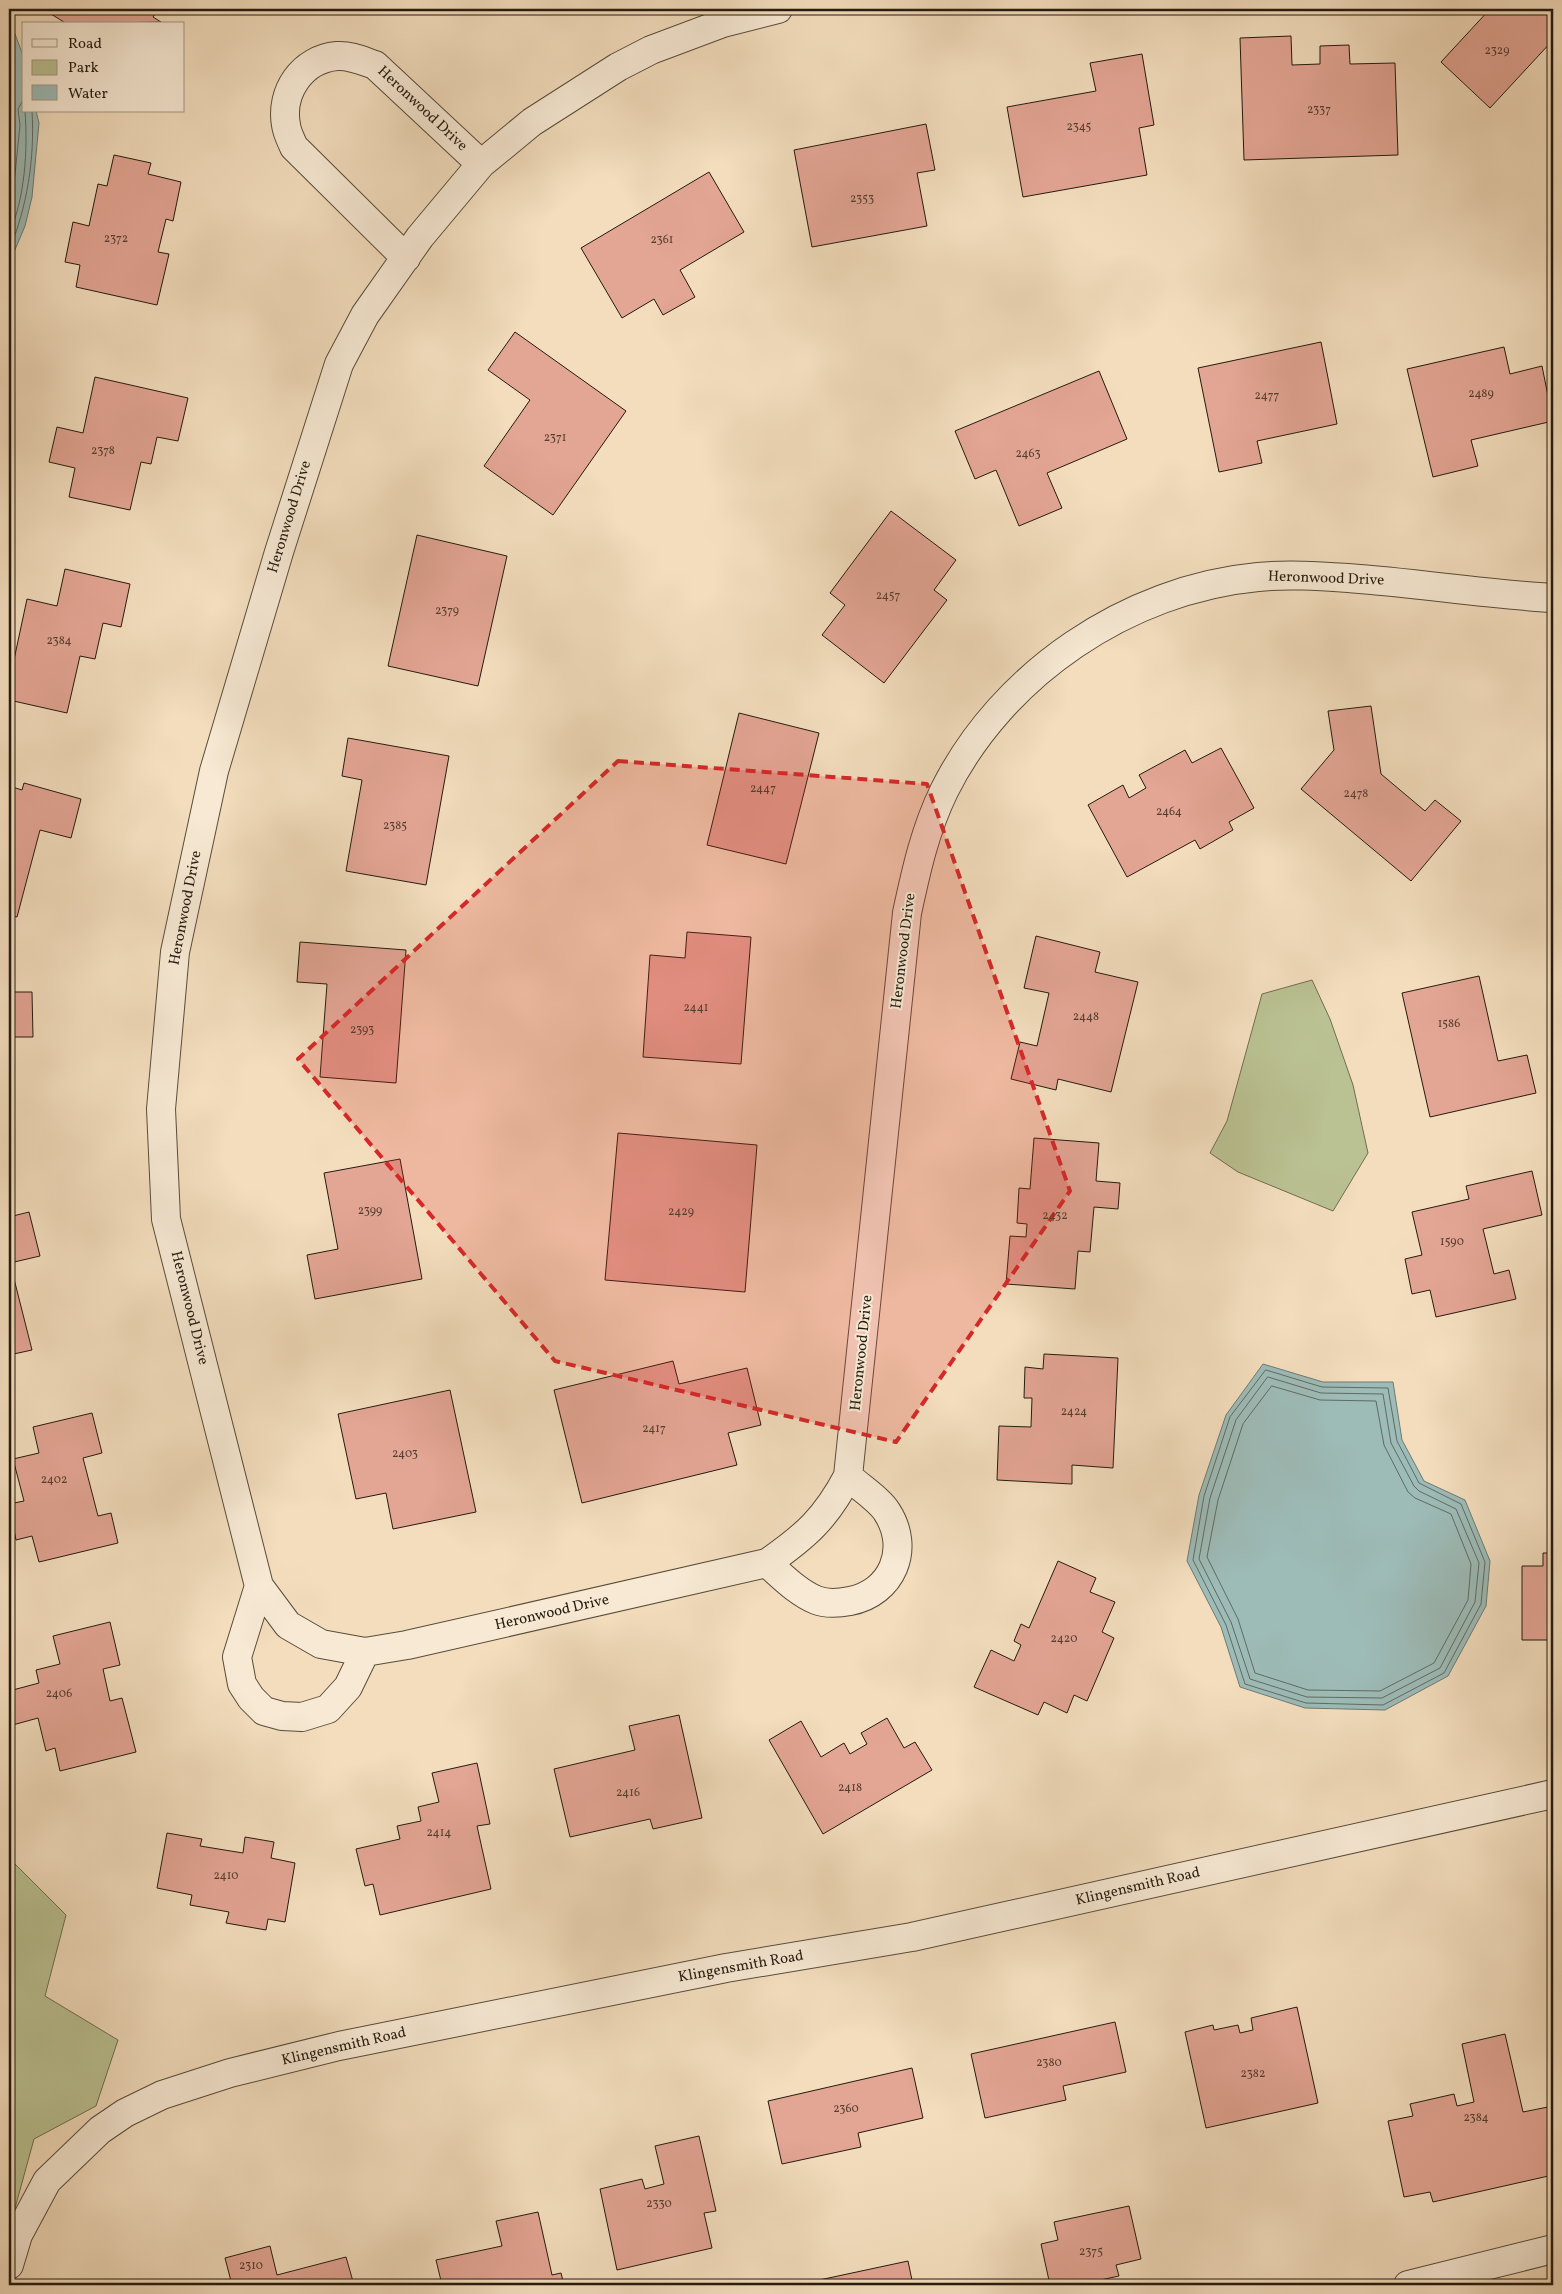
<svg xmlns="http://www.w3.org/2000/svg" width="1562" height="2294" font-family="Vollkorn,serif">
<style>
.green{fill:#bac192;stroke:#6f6e50}
.water{fill:#9dbbb7;stroke:#6d7b74}
.lines{fill:none;stroke-linecap:round;stroke-linejoin:round}
.shore{stroke:#606b63;stroke-width:1}
.building{fill:#e3a594;stroke:#241b0f}
.street-casing{stroke:#584c3a;stroke-width:30}
.street{stroke:#f7e9d4;stroke-width:28}
.marked{fill:#d62828;fill-opacity:0.2;stroke:#d62828;stroke-width:4;stroke-dasharray:10 6;stroke-linejoin:round}
.labels{text-anchor:middle;dominant-baseline:central;stroke-width:4;stroke-linejoin:round;paint-order:stroke}
.number-label{font-size:12px;fill:#543e30}
.street-label{font-size:15px;fill:#241b0f;stroke:#f7e9d4}
</style>
<rect width="100%" height="100%" fill="#f3ddbd"/>
<filter id="stains"><feTurbulence type="fractalNoise" baseFrequency=".004" numOctaves="4"/><feColorMatrix values="0 0 0 0 .2 0 0 0 0 .09 0 0 0 0 .02 0 0 0 .5 -.17"/></filter>
<radialGradient id="worn" r=".72"><stop offset=".6" stop-color="#630" stop-opacity="0"/><stop offset="1" stop-color="#630" stop-opacity=".3"/></radialGradient>
<path class="green" d="M1312 980 1330 1019 1353 1085 1368 1153 1333 1211 1238 1172 1210 1153 1227 1121 1262 994Z
M9 1858 66 1915 45 1996 118 2040 96 2106 34 2139 9 2230Z"/>
<path class="water" d="M9 18 24 58V111H36L39 123 32 197 25 226 9 264Z
M1263 1364 1323 1382H1393L1402 1440 1424 1481 1465 1500 1490 1561 1486 1606 1448 1676 1385 1710 1305 1708 1240 1687 1221 1627 1187 1561 1199 1495 1226 1415Z"/>
<g class="lines">
<path class="shore" d="M9 213 13 194 20 125 18 109 24 98
M9 235C25 197 28 151 25 111
M9 251C27 207 35 159 32 111
M1266 1370 1322 1387 1388 1388 1397 1441 1419 1483 1461 1504 1485 1562 1481 1604 1444 1673 1383 1705 1306 1703 1245 1684 1226 1625 1193 1560 1204 1496 1230 1417Z
M1268 1377 1321 1393 1383 1394 1391 1443 1414 1486 1419 1491 1456 1509 1479 1563 1475 1602 1440 1668 1382 1698 1307 1697 1250 1679 1231 1622 1199 1559 1210 1498 1236 1420Z
M1272 1386 1320 1400 1376 1401 1384 1445 1408 1492 1415 1498 1451 1514 1471 1564 1468 1600 1434 1663 1380 1691 1308 1690 1255 1673 1238 1619 1207 1557 1218 1500 1243 1424Z"/>
</g>
<path class="building" d="M55 9H158L153 17 161 22 67 24 51 14Z
M1490 9H1553V40L1490 108 1441 62Z
M1291 36 1292 65 1320 64V46L1349 45 1350 64 1395 63 1398 155 1244 160 1240 38Z
M1142 54 1154 125 1139 128 1147 175 1023 197 1007 107 1096 91 1090 63Z
M926 124 935 170 917 173 927 226 812 247 794 150Z
M114 155 151 163 148 174 181 182 173 221 166 219 158 252 169 254 157 305 76 287 80 265 65 262 73 222 89 226 98 184 107 186Z
M709 172 744 232 680 270 695 297 663 315 654 299 622 318 581 248Z
M515 332 626 411 553 515 484 466 530 400 488 370Z
M1321 342 1337 424 1257 441 1262 463 1219 472 1198 368Z
M1504 347 1510 374 1542 366 1553 421 1471 440 1478 466 1433 477 1407 369Z
M1099 371 1127 439 1047 473 1062 508 1019 526 996 470 975 479 955 431Z
M95 377 188 398 178 441 157 437 151 464 141 462 130 510 69 497 75 468 49 462 57 427 83 433Z
M891 511 956 560 934 590 947 600 884 683 822 635 845 605 830 593Z
M417 535 507 556 478 686 388 666Z
M65 569 130 584 121 627 103 623 95 659 80 656 67 713 9 700V683L27 599 57 606Z
M1371 706 1381 774 1425 811 1435 800 1461 821 1411 881 1301 789 1334 750 1328 711Z
M739 713 819 733 786 864 707 845Z
M348 738 449 756 426 885 346 871 362 780 342 776Z
M1221 748 1254 808 1229 822 1233 830 1200 849 1195 840 1127 877 1088 805 1123 785 1129 798 1146 788 1139 775 1185 750 1192 763Z
M24 783 81 799 71 838 40 830 17 917 9 915V786L22 790Z
M687 932 751 937 741 1064 643 1057 650 955 685 958Z
M1036 936 1100 952 1095 972 1138 982 1111 1092 1058 1079 1056 1090 1011 1079 1020 1042 1037 1046 1049 993 1024 988Z
M300 942 406 950 396 1083 320 1077 327 984 297 982Z
M1479 976 1498 1061 1527 1055 1536 1093 1430 1117 1402 993Z
M9 992H32L33 1037H9Z
M618 1133 757 1145 745 1292 605 1280Z
M1034 1138 1099 1143 1096 1181 1120 1183 1118 1209 1094 1207 1090 1252 1078 1251 1075 1289 1006 1284 1010 1236 1026 1237 1027 1224 1017 1223 1019 1188 1030 1189Z
M400 1159 422 1279 315 1299 307 1255 338 1249 324 1173Z
M1532 1171 1542 1215 1483 1229 1494 1274 1509 1270 1516 1299 1436 1317 1430 1290 1412 1294 1405 1259 1422 1255 1412 1212 1469 1199 1466 1186Z
M29 1212 40 1256 10 1263 32 1350 9 1355V1217Z
M1044 1354 1118 1358 1113 1468 1072 1465V1484L997 1480 999 1426 1031 1427 1032 1398H1024L1025 1367 1043 1369Z
M673 1361 679 1384 747 1368 761 1425 728 1433 737 1465 582 1503 554 1390Z
M450 1390 476 1512 393 1529 386 1493 356 1499 338 1414Z
M92 1413 102 1453 83 1458 98 1516 111 1513 118 1543 39 1562 32 1536 16 1540 9 1504 24 1501 13 1459 39 1453 33 1427Z
M1543 1553H1553V1640H1522V1566H1543Z
M1058 1561 1096 1578 1090 1592 1115 1602 1102 1632 1114 1638 1087 1701 1074 1695 1067 1713 1044 1702 1038 1715 974 1687 991 1650 1014 1661 1021 1645 1014 1641 1021 1624 1029 1628Z
M110 1622 120 1665 103 1669 110 1701 122 1698 136 1752 60 1771 55 1748 46 1751 38 1718 9 1726V1691L39 1683 36 1670 60 1664 53 1636Z
M679 1715 702 1818 653 1829 650 1819 570 1837 554 1769 635 1750 629 1726Z
M887 1718 904 1748 915 1742 932 1770 823 1834 769 1740 801 1721 821 1757 844 1743 850 1754 867 1744 861 1733Z
M477 1763 490 1824 477 1826 491 1889 380 1915 373 1884 365 1886 356 1849 400 1839 397 1826 421 1821 418 1807 439 1802 432 1773Z
M167 1833 202 1839 200 1846 243 1853 245 1837 274 1842 271 1858 295 1863 285 1922 268 1919 266 1930 226 1923 229 1912 190 1905 192 1895 157 1888Z
M1297 2007 1318 2103 1206 2128 1185 2032 1213 2025 1214 2030 1238 2025 1240 2033 1253 2030 1251 2018Z
M1115 2022 1126 2072 1063 2086 1066 2100 985 2118 971 2054Z
M1505 2034 1523 2112 1548 2107 1553 2128V2175L1433 2202 1430 2192 1404 2197 1388 2121 1413 2116 1410 2104 1454 2094 1457 2106 1474 2102 1462 2044Z
M912 2068 923 2118 858 2133 861 2147 782 2164 768 2101Z
M699 2136 716 2211 704 2213 712 2248 617 2270 600 2189 642 2179 645 2189 664 2184 655 2146Z
M1129 2206 1141 2259 1116 2265 1119 2276 1077 2285H1050L1041 2244 1058 2240 1054 2222Z
M538 2212 552 2275 561 2273 564 2285H442L436 2260 502 2246 496 2221Z
M270 2246 277 2275 346 2257 354 2285H232L225 2258Z
M908 2261 913 2285H796Z"/>
<g class="lines">
<g class="street-casing">
<path id="street" d="M778 9 723 23 651 50 618 67 532 122 481 164 420 237 365 315 339 364 279 552 214 771 175 952 161 1109 166 1219 259 1586 288 1625 321 1644 365 1652 407 1645 767 1563C806 1536 826 1518 848 1476L907 913C916 871 925 830 944 791 1002 674 1128 589 1258 577 1287 574 1318 576 1348 578 1417 583 1485 594 1553 598
M406 258 294 147C291 140 287 133 286 125 280 92 302 59 337 56 350 55 363 61 375 65L481 164
M767 1563C782 1576 797 1592 816 1600 826 1604 840 1603 850 1601 892 1593 911 1549 887 1512 880 1500 858 1486 848 1476
M259 1586 237 1657 242 1684 251 1698 264 1711 282 1716 302 1717 328 1709 348 1687 365 1652
M9 2265 18 2235 47 2181 100 2130 125 2113 162 2095 230 2073 339 2046 726 1968 912 1937 1553 1794
M1408 2285 1553 2249"/>
</g>
<use href="#street" class="street"/>
</g>
<path class="marked" d="M618 761 927 784 1070 1191 896 1442 555 1361 298 1059Z"/>
<g class="labels">
<g class="number-label">
<text x="1497" y="51">2329</text>
<text x="1319" y="110">2337</text>
<text x="1079" y="127">2345</text>
<text x="862" y="199">2353</text>
<text x="116" y="239">2372</text>
<text x="662" y="240">2361</text>
<text x="1481" y="394">2489</text>
<text x="1267" y="396">2477</text>
<text x="555" y="438">2371</text>
<text x="103" y="451">2378</text>
<text x="1028" y="454">2463</text>
<text x="888" y="596">2457</text>
<text x="447" y="611">2379</text>
<text x="59" y="641">2384</text>
<text x="763" y="789">2447</text>
<text x="1356" y="794">2478</text>
<text x="1169" y="812">2464</text>
<text x="395" y="826">2385</text>
<text x="696" y="1008">2441</text>
<text x="1086" y="1017">2448</text>
<text x="1449" y="1024">1586</text>
<text x="362" y="1030">2393</text>
<text x="370" y="1211">2399</text>
<text x="681" y="1212">2429</text>
<text x="1055" y="1216">2432</text>
<text x="1452" y="1242">1590</text>
<text x="1074" y="1412">2424</text>
<text x="654" y="1429">2417</text>
<text x="405" y="1454">2403</text>
<text x="54" y="1480">2402</text>
<text x="1064" y="1639">2420</text>
<text x="59" y="1694">2406</text>
<text x="850" y="1788">2418</text>
<text x="628" y="1793">2416</text>
<text x="439" y="1833">2414</text>
<text x="226" y="1876">2410</text>
<text x="1049" y="2063">2380</text>
<text x="1253" y="2074">2382</text>
<text x="846" y="2109">2360</text>
<text x="1476" y="2118">2384</text>
<text x="659" y="2204">2330</text>
<text x="1091" y="2252">2375</text>
<text x="251" y="2266">2310</text>
</g>
<g class="street-label">
<text transform="translate(422 109) rotate(43)">Heronwood Drive</text>
<text transform="translate(290 517) rotate(-73)">Heronwood Drive</text>
<text transform="translate(1326 579) rotate(2)">Heronwood Drive</text>
<text transform="translate(186 908) rotate(-79)">Heronwood Drive</text>
<text transform="translate(904 951) rotate(-83)">Heronwood Drive</text>
<text transform="translate(189 1308) rotate(76)">Heronwood Drive</text>
<text transform="translate(862 1353) rotate(-84)">Heronwood Drive</text>
<text transform="translate(552 1613) rotate(-13)">Heronwood Drive</text>
<text transform="translate(1138 1887) rotate(-13)">Klingensmith Road</text>
<text transform="translate(741 1967) rotate(-10)">Klingensmith Road</text>
<text transform="translate(344 2047) rotate(-13)">Klingensmith Road</text>
</g>
</g>
<rect width="1562" height="2294" fill="none" stroke="#f3ddbd" stroke-width="30"/>
<rect x="10" y="10" width="1542" height="2274" fill="none" stroke="#241b0f" stroke-width="2.5"/>
<rect x="15" y="15" width="1532" height="2264" fill="none" stroke="#241b0f"/>
<rect x="22" y="22" width="162" height="90" fill="#f7e9d4" stroke="#a39785"/>
<rect x="32" y="39" width="25" height="8" fill="#f7e9d4" stroke="#a39785"/>
<text x="68" y="48" font-size="15" fill="#241b0f">Road</text>
<rect x="32" y="60" width="25" height="15" fill="#bac192" stroke="#a39785"/>
<text x="68" y="72" font-size="15" fill="#241b0f">Park</text>
<rect x="32" y="85" width="25" height="15" fill="#9dbbb7" stroke="#a39785"/>
<text x="68" y="98" font-size="15" fill="#241b0f">Water</text>
<rect width="100%" height="100%" filter="url(#stains)"/>
<rect width="100%" height="100%" fill="url(#worn)"/>
</svg>
